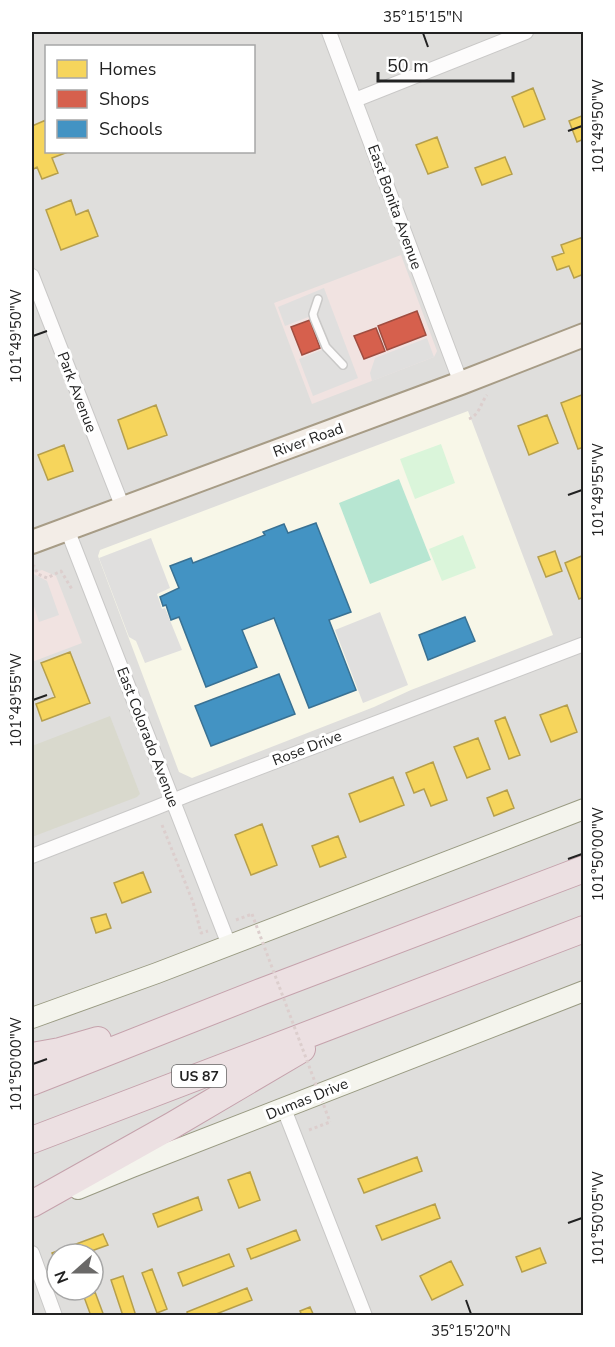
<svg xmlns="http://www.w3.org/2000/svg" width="615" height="1347" font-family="'Nunito Sans',sans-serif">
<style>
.residential{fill:#dfdedc;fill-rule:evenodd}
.commercial{fill:#f1e3e1}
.education{fill:#f8f7e8}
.construction{fill:#d9d9cd}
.park{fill:#daf5da}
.pitch{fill:#b7e6d2}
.parking{fill:#e0dfde}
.homes{fill:#f6d55c;stroke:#b69f4b;stroke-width:1.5}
.shops{fill:#d6604d;stroke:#a04d40;stroke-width:1.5}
.schools{fill:#4393c3;stroke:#397193;stroke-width:1.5}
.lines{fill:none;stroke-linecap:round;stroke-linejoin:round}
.service-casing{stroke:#c9c8c7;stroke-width:10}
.minor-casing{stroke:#c9c8c7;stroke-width:16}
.secondary-casing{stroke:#999a82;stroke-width:22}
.primary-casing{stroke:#a79c86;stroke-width:26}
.motorway-casing{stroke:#c5a2ac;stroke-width:28}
.path{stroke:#dccecd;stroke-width:3;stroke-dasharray:3 3;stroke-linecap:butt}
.service{stroke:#fdfcfc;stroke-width:7}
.minor{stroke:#fdfcfc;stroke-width:14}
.secondary{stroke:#f4f4ed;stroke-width:20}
.primary{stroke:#f3ede7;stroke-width:22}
.motorway{stroke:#ece0e2;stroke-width:26}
.path-bridge{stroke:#dccecd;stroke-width:3;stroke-dasharray:3 3;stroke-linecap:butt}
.ticks{fill:none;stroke:#222;stroke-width:2}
.labels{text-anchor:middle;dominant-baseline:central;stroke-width:6;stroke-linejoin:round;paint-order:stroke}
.shield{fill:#fff;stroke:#646464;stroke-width:1.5}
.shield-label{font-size:14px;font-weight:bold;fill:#222}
.street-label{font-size:15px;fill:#222;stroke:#fff}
.neatline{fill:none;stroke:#222;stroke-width:2}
.ticks-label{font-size:15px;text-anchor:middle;fill:#222}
</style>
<rect width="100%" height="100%" fill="#f0eeeb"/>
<path class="residential" d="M32 32H583V1315H32ZM46 46H254V152H46ZM57 1254H93V1290H57Z"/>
<path class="commercial" d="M401 255 437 351 434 357 312 404 274 303Z
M42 570 56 576 82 643 32 662V573Z"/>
<path class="education" d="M468 411 553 635 411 690 374 707 192 778 179 772 98 556 100 550Z"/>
<path class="construction" d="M110 716 140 794 137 797 32 837V746Z"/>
<path class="park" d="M441 444 455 483 415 499 400 459Z
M463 535 476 568 442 581 429 549Z"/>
<path class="pitch" d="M399 479 431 560 370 584 339 503Z"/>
<path class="parking" d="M324 288 358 378 313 396 299 359 324 349 311 316 285 326 278 307Z
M427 338 434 357 372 381 370 373 375 358Z
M151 538 170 588 157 594 162 609 165 608 182 650 145 663 136 641 129 637 99 558Z
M32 573 47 581 59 615 39 622 32 600Z
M380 612 408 685 363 703 335 630Z"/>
<path class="homes" d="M533 88 545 119 524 127 512 97Z
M584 115V139L577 142 569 121Z
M46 120V152H68L52 158 58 173 42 179 37 167 32 170V126Z
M437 137 448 167 428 174 416 145Z
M505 157 512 174 482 185 475 168Z
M71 200 76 215 88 210 98 236 61 250 46 210Z
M583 237 584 274 574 278 569 266 557 270 552 257 564 253 561 245Z
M584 394V447L578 449 561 403Z
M156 405 167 435 128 449 118 420Z
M547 415 558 443 529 455 518 426Z
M64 445 73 471 48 480 38 455Z
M555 551 562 571 546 577 538 557Z
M584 555V597L579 599 565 563Z
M70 652 90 703 42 721 36 704 55 697 41 663Z
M567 705 577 732 551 742 540 715Z
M505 717 520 755 509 759 495 721Z
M478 738 490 769 467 778 454 747Z
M433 762 447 800 431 806 424 789 414 793 406 773Z
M393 777 404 805 360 822 349 794Z
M507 790 514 808 494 816 487 798Z
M262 824 277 865 251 875 235 835Z
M338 836 346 857 320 867 312 846Z
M143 872 151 892 122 903 114 883Z
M106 914 111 928 96 933 91 918Z
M417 1157 422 1171 364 1193 358 1179Z
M250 1172 260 1200 239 1208 228 1180Z
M198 1197 202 1210 158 1227 153 1214Z
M435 1204 440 1218 382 1240 376 1226Z
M296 1230 300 1240 251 1259 247 1249Z
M103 1234 108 1245 83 1254H57L56 1264 52 1253Z
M540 1248 546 1263 522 1272 516 1257Z
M229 1254 234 1266 183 1286 178 1273Z
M451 1261 463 1285 432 1300 420 1276Z
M152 1269 167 1309 157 1313 142 1273Z
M123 1276 136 1316H123L111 1280Z
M247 1288 252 1300 211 1316H188L187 1312Z
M95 1292 104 1316H91L84 1297Z
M310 1307 314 1316H302L300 1311Z"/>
<path class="shops" d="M417 311 426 335 387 350 378 326Z
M310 320 320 348 302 355 291 327Z
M376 328 385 351 364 359 354 336Z"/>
<path class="schools" d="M316 523 351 612 329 620 356 690 309 708 274 618 242 630 257 667 206 687 179 617 171 620 166 605 163 606 160 597 179 588 170 566 191 558 193 563 265 535 263 532 284 524 288 533Z
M465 617 475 641 428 660 419 635Z
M279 674 295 714 211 746 195 706Z"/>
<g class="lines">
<g class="service-casing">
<path id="service" d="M318 299 313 314 314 318 326 347 343 365"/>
</g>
<g class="minor-casing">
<path id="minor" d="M329 32 461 383
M355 100 526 32
M32 276 123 508
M67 529 229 945
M32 856 155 808 192 793 584 644
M284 1109 365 1316
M32 1253 55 1316"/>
</g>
<g class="secondary-casing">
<path id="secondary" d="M32 1018 157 973 584 809
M78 1189 132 1167 584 991"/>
</g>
<g class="primary-casing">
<path id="primary" d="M32 542 461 383 584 335"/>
</g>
<g class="motorway-casing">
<path id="motorway" d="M32 1056 60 1051 98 1040
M32 1082 263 991 584 869
M32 1140 584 929
M32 1204 173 1125 302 1049"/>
</g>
<path class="path" d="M469 419C480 414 480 404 487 395
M32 567 34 566 38 574 47 578 61 571 73 591
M162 825 193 902 201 933 208 931
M236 920 252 914
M309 1130 330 1122"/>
<use href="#service" class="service"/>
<use href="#minor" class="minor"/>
<use href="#secondary" class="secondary"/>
<use href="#primary" class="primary"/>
<use href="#motorway" class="motorway"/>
<path class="path-bridge" d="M252 914 330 1122"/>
</g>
<path class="ticks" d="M423 33 428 47M568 131 582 126M33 336 47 331M568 495 582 490M33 700 47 695M568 859 582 854M33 1064 47 1059M568 1223 582 1218M466 1300 471 1314"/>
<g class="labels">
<rect class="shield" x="172" y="1065" width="54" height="22" rx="4.5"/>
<g class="shield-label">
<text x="199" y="1076">US 87</text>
</g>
<g class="street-label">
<text transform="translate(395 207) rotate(70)">East Bonita Avenue</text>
<text transform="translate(77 392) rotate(69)">Park Avenue</text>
<text transform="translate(308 440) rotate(-20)">River Road</text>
<text transform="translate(148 737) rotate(69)">East Colorado Avenue</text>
<text transform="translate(307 748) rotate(-21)">Rose Drive</text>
<text transform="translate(307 1099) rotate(-22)">Dumas Drive</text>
</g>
</g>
<rect width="615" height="1347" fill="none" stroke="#ffffff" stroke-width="66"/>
<rect x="45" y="45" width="210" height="108" fill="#ffffff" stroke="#a7a7a7" stroke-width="1.5"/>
<rect x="57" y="60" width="30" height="18" fill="#f6d55c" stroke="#a7a7a7" stroke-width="1.5"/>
<text x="99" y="75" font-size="18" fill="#222222">Homes</text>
<rect x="57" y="90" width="30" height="18" fill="#d6604d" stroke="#a7a7a7" stroke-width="1.5"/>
<text x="99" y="105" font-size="18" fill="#222222">Shops</text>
<rect x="57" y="120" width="30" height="18" fill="#4393c3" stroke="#a7a7a7" stroke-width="1.5"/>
<text x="99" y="135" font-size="18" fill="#222222">Schools</text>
<g transform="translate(75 1272) rotate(249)"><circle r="28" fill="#ffffff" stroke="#a7a7a7" stroke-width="1.5"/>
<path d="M0-4.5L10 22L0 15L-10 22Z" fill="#6a6968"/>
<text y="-9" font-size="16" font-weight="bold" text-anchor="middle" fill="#222222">N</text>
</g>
<path d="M378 72v9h135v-9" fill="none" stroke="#222222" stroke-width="3"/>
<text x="387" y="72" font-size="18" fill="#222222" stroke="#ffffff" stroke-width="4.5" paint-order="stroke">50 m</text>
<rect x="33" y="33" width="549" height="1281" class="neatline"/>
<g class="ticks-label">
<text x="423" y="22">35°15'15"N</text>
<text transform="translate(598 126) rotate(-90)" y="5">101°49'50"W</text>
<text transform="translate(16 336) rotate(-90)" y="5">101°49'50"W</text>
<text transform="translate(598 490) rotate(-90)" y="5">101°49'55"W</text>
<text transform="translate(16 700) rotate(-90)" y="5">101°49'55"W</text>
<text transform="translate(598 854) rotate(-90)" y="5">101°50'00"W</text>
<text transform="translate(16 1064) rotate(-90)" y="5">101°50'00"W</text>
<text transform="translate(598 1218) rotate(-90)" y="5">101°50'05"W</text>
<text x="471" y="1336">35°15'20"N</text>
</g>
</svg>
